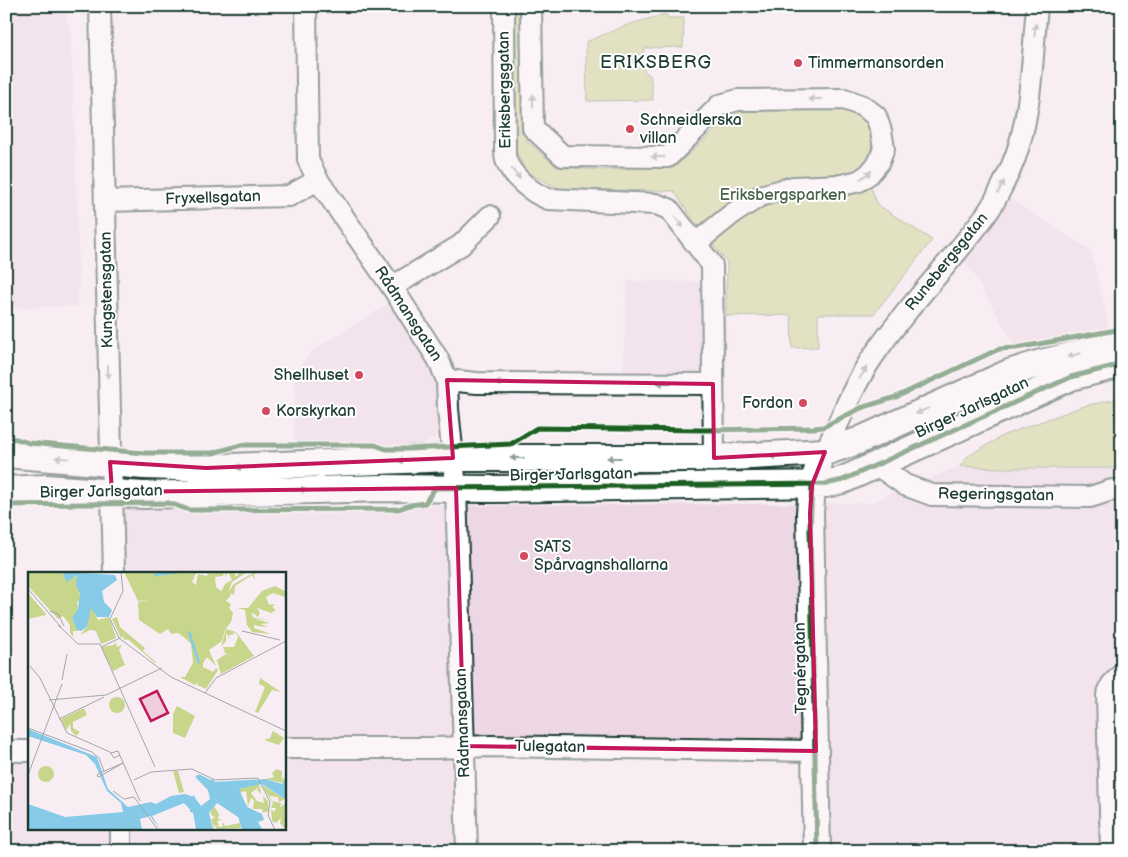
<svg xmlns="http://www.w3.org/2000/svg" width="1128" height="857" font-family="'Balsamiq Sans',sans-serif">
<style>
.built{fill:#edd7e4}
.green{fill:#c7d68b;stroke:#738a60}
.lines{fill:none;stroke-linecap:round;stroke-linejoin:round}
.minor-casing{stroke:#1f3d34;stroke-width:24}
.tertiary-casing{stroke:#1f3d34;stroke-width:30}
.minor{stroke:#fff;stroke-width:20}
.tertiary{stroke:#fff;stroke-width:26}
.cycleway-casing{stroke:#fff;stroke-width:8}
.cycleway{stroke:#1b5e20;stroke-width:5}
.oneway{fill:#8f9e9a}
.marked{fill:none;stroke:#c2185b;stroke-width:4;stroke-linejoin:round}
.poi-dot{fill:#d1495b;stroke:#fff;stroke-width:2}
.labels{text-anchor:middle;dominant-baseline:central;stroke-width:4;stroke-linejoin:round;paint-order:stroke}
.poi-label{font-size:16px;fill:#1f3d34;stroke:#fff;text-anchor:start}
.street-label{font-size:16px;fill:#1f3d34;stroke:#fff}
.park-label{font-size:16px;fill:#49634a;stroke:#fff}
.neighbourhood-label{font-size:18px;letter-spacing:1px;fill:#1f3d34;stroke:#fff}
.inset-river{fill:none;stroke:#85cae6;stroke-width:2.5}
.inset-road{fill:none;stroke:#a1a7a7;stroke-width:1}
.view{fill:#c2185b;fill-opacity:0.15;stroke:#c2185b;stroke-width:2.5}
.inset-edge{fill:none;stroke:#1f3d34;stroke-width:2.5}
</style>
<rect width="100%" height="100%" fill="#f7edf3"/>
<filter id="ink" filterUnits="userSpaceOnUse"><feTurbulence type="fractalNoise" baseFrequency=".02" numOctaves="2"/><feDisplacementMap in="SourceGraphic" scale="10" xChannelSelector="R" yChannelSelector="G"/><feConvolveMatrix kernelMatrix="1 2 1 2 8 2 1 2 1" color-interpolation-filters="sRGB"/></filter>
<g filter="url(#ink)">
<path class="built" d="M6 6H63L70 28 74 113 79 284 77 306 6 308Z
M1001 193 1091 251 1110 334 1016 351 1014 344 972 271 956 253Z
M627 281 727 282 725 399H706L701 394H622Z
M398 298 447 395 435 436 421 447 294 449 295 374 312 351Z
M960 466 999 468H1122V851H819L818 754 467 748 470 851H6V754H29V828H284V573H119L117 508 869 503Z"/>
<path class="green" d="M510 6H523L526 140 557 167 601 170 675 167 735 111C760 110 784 110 809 109 819 108 830 106 840 107 875 112 879 142 863 168L878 205 932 240 874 314H818V347L792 348 791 315 726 316 727 262 696 224 674 191 560 189 526 172 514 147Z
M666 14 668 18H684L683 47 645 48 640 60 645 72 650 75 653 100 587 101 586 42 627 25Z
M1122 398V468H999L960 466 968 456 1004 435 1084 406Z"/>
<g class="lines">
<g class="minor-casing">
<path id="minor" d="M100 6 114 573
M306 6 308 160 318 180 392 287 438 359 447 380 448 409 456 488 467 851
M504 6 505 148C505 152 505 157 506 160 512 177 532 193 548 199L656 204 669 209 712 265 714 458
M531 6 533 128 563 156 668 157 720 105 738 100 844 99 863 106 876 116 881 131 884 148 879 162 869 174 859 181 842 185 793 187 760 196 732 214 696 243
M105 201 289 196 318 180
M392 287 461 245 490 216
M447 380 477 383 713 384
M825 452C841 419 853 385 874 355 907 306 950 264 985 216 995 203 1003 185 1010 170 1032 122 1032 58 1037 6
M877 465 905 485 932 495 1090 497 1112 490H1122
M284 748H435L491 746 816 751
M6 751H29
M121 828V851
M1111 851 1107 695 1112 684 1122 674"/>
</g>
<g class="tertiary-casing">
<path id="tertiary" d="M6 454 144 466 206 468 453 458H714L825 452 858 441 1009 373 1041 363 1122 344
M6 490 46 488 143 495 382 488 493 489 826 484 843 480 1071 377 1122 364
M817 851 810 513 812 485 818 469"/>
</g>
<use href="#minor" class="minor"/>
<use href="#tertiary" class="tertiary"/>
<g class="cycleway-casing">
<path id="cycleway" d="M6 438 17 439 29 443 144 453H213L241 445H375L386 449H408L511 444 537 428 705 430 814 428 823 427 861 408 896 397 999 349 1016 348 1122 329
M812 485 810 529 817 851
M6 505 169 503 189 510 399 509 410 505 425 503 435 488 826 484 843 480 1071 377 1122 364"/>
</g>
<use href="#cycleway" class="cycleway"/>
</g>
<defs><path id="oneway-solid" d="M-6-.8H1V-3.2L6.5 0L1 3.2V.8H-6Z" transform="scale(1.25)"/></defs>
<g class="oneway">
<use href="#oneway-solid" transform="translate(1035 30) rotate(-84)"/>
<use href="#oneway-solid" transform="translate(815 99) rotate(180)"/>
<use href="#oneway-solid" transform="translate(533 101) rotate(-91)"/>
<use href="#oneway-solid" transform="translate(658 157) rotate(-179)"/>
<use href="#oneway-solid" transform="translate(516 174) rotate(50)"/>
<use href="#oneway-solid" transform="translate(866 175) rotate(-37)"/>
<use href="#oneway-solid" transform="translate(1001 187) rotate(-62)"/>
<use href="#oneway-solid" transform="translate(679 222) rotate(52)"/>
<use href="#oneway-solid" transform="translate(1074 355) rotate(166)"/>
<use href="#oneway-solid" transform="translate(108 372) rotate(89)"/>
<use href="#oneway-solid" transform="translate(863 373) rotate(-58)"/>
<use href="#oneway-solid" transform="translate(502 383) rotate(-180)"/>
<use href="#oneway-solid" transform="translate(664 383) rotate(-180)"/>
<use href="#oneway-solid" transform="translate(922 411) rotate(155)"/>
<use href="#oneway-solid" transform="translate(776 456) rotate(178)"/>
<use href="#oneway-solid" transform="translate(62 458) rotate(-176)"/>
<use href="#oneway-solid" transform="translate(517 458) rotate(180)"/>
<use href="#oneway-solid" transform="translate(614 458) rotate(-180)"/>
<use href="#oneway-solid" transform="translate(404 460) rotate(178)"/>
<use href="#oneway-solid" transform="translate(242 467) rotate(178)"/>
<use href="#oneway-solid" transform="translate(300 490) rotate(-2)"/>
</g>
</g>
<path d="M0 0H1128V857H0ZM447 380 713 384 714 458 825 452 812 485 810 513 816 751 464 746 456 488 112 492 110 462 206 468 453 458Z" fill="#f7edf3" fill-opacity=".55" fill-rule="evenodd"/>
<path class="marked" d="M447 380 713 384 714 458 825 452 812 485 810 513 816 751 464 746 456 488 112 492 110 462 206 468 453 458Z"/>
<g class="poi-dot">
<circle cx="798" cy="63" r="5"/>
<circle cx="630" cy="129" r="5"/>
<circle cx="359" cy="375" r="5"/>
<circle cx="803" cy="403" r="5"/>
<circle cx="266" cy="411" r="5"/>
<circle cx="524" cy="556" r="5"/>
</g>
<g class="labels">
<g class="poi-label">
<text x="808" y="63">Timmermansorden</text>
<text x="640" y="120">Schneidlerska<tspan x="640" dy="18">villan</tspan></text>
<text x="349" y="375" text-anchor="end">Shellhuset</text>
<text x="793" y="403" text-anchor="end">Fordon</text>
<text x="276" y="411">Korskyrkan</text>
<text x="534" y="547">SATS<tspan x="534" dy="18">Spårvagnshallarna</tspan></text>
</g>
<g class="street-label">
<text transform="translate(505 90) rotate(-91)">Eriksbergsgatan</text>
<text transform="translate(213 198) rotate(-2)">Fryxellsgatan</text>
<text transform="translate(947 262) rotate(-51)">Runebergsgatan</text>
<text transform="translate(107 290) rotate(-91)">Kungstensgatan</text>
<text transform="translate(408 314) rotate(57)">Rådmansgatan</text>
<text transform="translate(972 408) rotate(-25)">Birger Jarlsgatan</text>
<text transform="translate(571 475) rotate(-1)">Birger Jarlsgatan</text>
<text transform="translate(101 492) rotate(-1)">Birger Jarlsgatan</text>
<text transform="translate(996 495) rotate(1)">Regeringsgatan</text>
<text transform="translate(801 668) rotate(-91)">Tegnérgatan</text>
<text transform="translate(463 723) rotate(-92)">Rådmansgatan</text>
<text transform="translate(550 747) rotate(1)">Tulegatan</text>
</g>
<g class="park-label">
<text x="783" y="195">Eriksbergsparken</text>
</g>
<g class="neighbourhood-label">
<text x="656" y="62">ERIKSBERG</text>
</g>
</g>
<g transform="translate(28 572)">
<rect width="258" height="258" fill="#f7edf3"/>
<path d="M0 0H34L41 9 48 2 52 24 61 25 59 35 49 29 50 37 44 47 50 59H45V65L42 61V53L35 44 30 47 0 14ZM96 0 168 1 164 10 168 13 170 2 179 4 180 0H199L198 5 196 0 195 4 187 5 188 15 193 19 189 27 197 12 204 8 200 0H206L208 5 212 0H219L204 10 200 20 206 12 227 0H231L226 2 227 8 224 3 207 14 206 23 201 21 203 23 198 29 203 32 201 36 205 41 203 50 197 58 194 69 181 78 188 94 179 85 175 91V95L185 100 188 96 190 98 178 117 169 113 171 109 167 113 152 105H157L165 91 163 72 157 66 150 61 143 62 140 57 132 62 111 48 110 30 120 28 110 29ZM247 14 257 19V25L245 21 238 25 241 33 245 32 247 34H244L248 39 243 40 246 42 229 36 232 41 230 45 224 40 225 44 221 42 227 46 242 48 227 47 242 51 233 52 240 55 232 54 241 56 226 53V56L243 62 224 60 219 53 217 38 209 36H220L234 19ZM0 21 18 42V43L0 47ZM64 36 70 48 81 45 88 66 73 72 68 59 62 58 52 63 59 55 60 39ZM89 45 92 55 117 76 115 79 128 90 127 91 101 68 95 67 96 64 93 66 84 47ZM198 57 208 60 226 84 193 102 189 88 198 82 206 84 197 81 195 75H206L210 65 208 61 204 60 207 62 201 63 202 67 198 61V69L193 75ZM87 70 89 75 94 73 91 78 97 93 85 99 73 75 86 73ZM232 106 253 120 244 118 230 141 227 140 237 115 231 112ZM81 133a8 8 0 1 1 16 0a8 8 0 1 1-16 0ZM149 134 167 144 157 166 145 161V142ZM56 136 59 143 45 150V156L52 160 48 164 43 159 42 152 38 158 33 147ZM245 159 256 166 251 173 236 168 242 166ZM10 202a8 8 0 1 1 16 0a8 8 0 1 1-16 0ZM249 197 254 199V207L257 205 255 211 238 207 246 205 244 201ZM145 199H150L156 220 151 221ZM228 212 232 214 233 222 229 218 231 215 223 221 229 229 236 231 235 224 240 229 241 245 240 239 235 241 234 237H225L226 228 223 226 220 234 218 219 211 221V217ZM233 212 257 227 251 230 250 225 242 224 244 229 253 231 252 235 257 232V257L252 251 253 246 248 251 244 249 243 237 246 240 248 236H243L245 231ZM186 234 191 242 190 247 195 248 189 249 191 253 188 254 194 255 195 250 197 254 212 251 213 256 189 257 186 252V257L183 247 187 246 182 241Z" fill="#c7d68b"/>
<path d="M34 0 87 3 89 8 74 19 76 30 84 38 81 45H69L63 36 59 55 53 59 49 58 44 46 50 37 52 22 48 13 49 3 39 10ZM0 157 69 185 80 217 100 235 123 230 128 232 143 224 157 222 166 225 173 234 182 227 180 218 168 206 171 202 186 210 238 207 254 212 257 207V227L234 212 211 217 219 235 234 242 236 248 230 250 234 257H214L210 245 189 231 181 241 185 257H168L165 241 156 231 124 244 132 257 122 244 112 247 114 257H0V232L37 245 95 240 93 231 79 219 67 192 58 183 0 164Z" fill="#85cae6"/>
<path class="inset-river" d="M126 3 151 0M161 60 171 91M168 204 208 233 218 234 215 254M183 208 211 230 224 258M188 217 221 210 235 211 258 218M165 224 180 258M198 224 209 232 215 246M198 226 208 234 220 258M162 239 177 238 187 224 177 212M54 251 101 244V235M11 258 52 251 114 258M18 258 53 252"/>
<path class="inset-road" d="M93 0 95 19 82 47 91 66 143 105 258 159M0 17 33 55M22 39 30 42 36 54M30 53 50 72H72M214 59 252 68M72 72 127 195M73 75 92 66M2 94 12 106 39 161 82 180 86 186 92 183M34 108 39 82M177 121 188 106 258 69M21 128 78 123 134 96M31 147 76 125M0 156 64 180 71 186 76 199M83 181 90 179 112 229M95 191 71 205 69 204 70 202ZM0 203 34 112M106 208 123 200 164 197 187 208 230 206 242 230 240 243 247 258M85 219 96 227 106 225 130 258"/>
<path class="view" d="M129 119 140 141 123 149 112 127Z"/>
<rect width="258" height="258" class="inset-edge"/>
</g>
<rect width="1128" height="857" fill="none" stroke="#fff" stroke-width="25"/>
<rect x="12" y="12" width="1103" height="832" fill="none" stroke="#1f3d34" stroke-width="2" filter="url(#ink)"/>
</svg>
